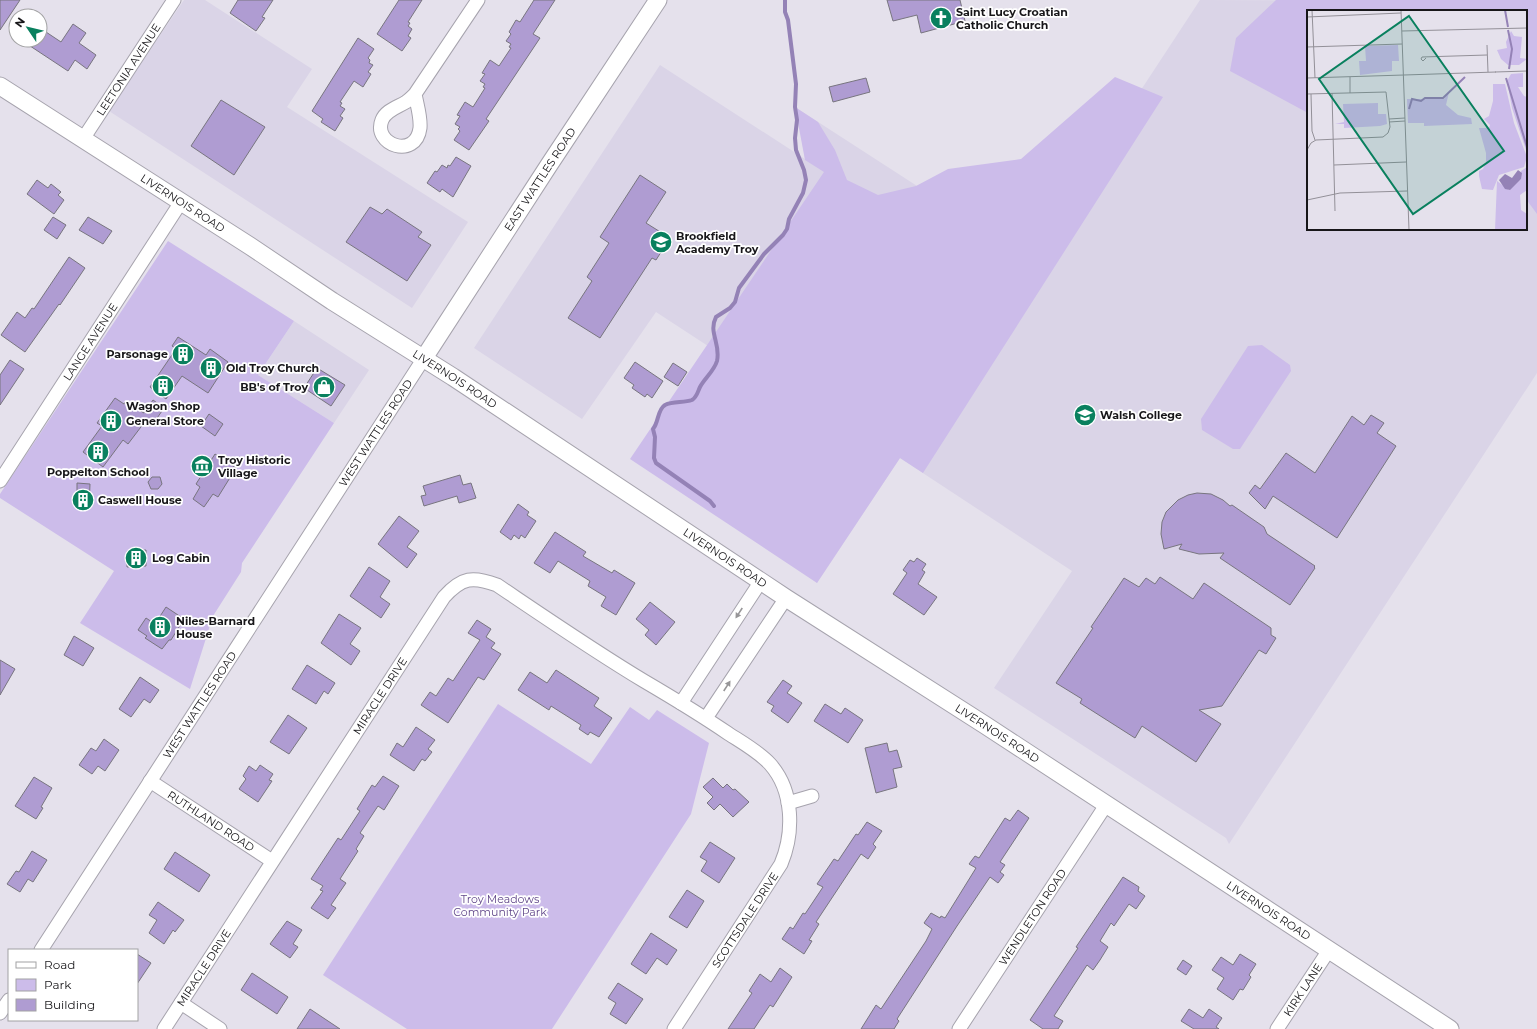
<svg xmlns="http://www.w3.org/2000/svg" width="1537" height="1029" font-family="Montserrat,sans-serif">
<style>
.built{fill:#dad4e7;fill-rule:evenodd}
.green{fill:#ccbcea}
.lines{fill:none;stroke-linecap:round;stroke-linejoin:round}
.stream{stroke:#9482b6;stroke-width:4}
.building{fill:#af9cd2;stroke:#78757f}
.minor-casing{stroke:#a6a3ad;stroke-width:15}
.major-casing{stroke:#a6a3ad;stroke-width:19}
.minor{stroke:#fff;stroke-width:13}
.major{stroke:#fff;stroke-width:17}
.oneway{fill:#979698}
.labels{text-anchor:middle;dominant-baseline:central;stroke-width:3.5;stroke-linejoin:round;paint-order:stroke}
.poi-label{font-size:11px;font-weight:bold;fill:#171619;stroke:#fff;text-anchor:start}
.street-label{font-size:11px;fill:#171619;stroke:#fff}
.park-label{font-size:11px;fill:#61478a;stroke:#fff}
.inset-river{fill:none;stroke:#9482b6;stroke-width:2}
.inset-road{fill:none;stroke:#939098;stroke-width:1}
.view{fill:#09805e;fill-opacity:0.15;stroke:#09805e;stroke-width:2}
.inset-edge{fill:none;stroke:#171619;stroke-width:2}
</style>
<rect width="100%" height="100%" fill="#e5e1ec"/>
<path class="built" d="M184 0H205L312 69 287 107 468 222 412 308 109 111Z
M1200 0 1537 1V373L1229 844 1226 838 994 688 1072 571 900 458 817 583 708 346 656 312 582 419 474 348 660 65 805 159 798 109 1030 259ZM1308 11H1526V229H1308Z
M294 321 369 370 334 423 258 375Z"/>
<path class="green" d="M1276 0H1537V214L1526 199V11H1308V113L1230 71 1236 38Z
M1115 77 1163 97 923 473 900 458 817 583 630 459 824 172 805 160 795 107 818 122 835 150 847 180 878 195 916 186 948 169 1021 159Z
M168 241 294 321 258 375 334 423 242 563 241 572 213 616 190 689 80 623 114 571 0 498V494Z
M1262 345 1290 365 1291 371 1240 449H1233L1202 430 1201 419 1248 346Z
M498 704 591 764 630 707 649 720 657 710 709 743 691 814 552 1029H407L323 975Z"/>
<g class="lines">
<path class="stream" d="M714 506 710 501 656 463 654 458 655 437 653 429C659 422 657 410 665 405 673 401 684 403 692 400 697 397 698 391 700 387 705 378 714 371 717 361 721 343 708 333 716 317L730 308 735 302 739 288 764 254 783 235 787 229 789 219 803 193 806 180 804 170 796 150 795 138 797 120 795 107 796 84 788 20 785 12V0"/>
</g>
<path class="building" d="M0 0H20L0 30Z
M238 0H273L262 17 265 18 256 31 230 13Z
M399 0H422L408 22 410 23 408 26 412 29 408 36 411 38 402 51 377 34Z
M534 0H555L533 34 540 38 486 119 489 121 469 150 454 140 460 131 458 129 460 127 455 124 460 116 457 115 465 102 473 107 485 88 483 87 485 84 480 81 485 74 482 73 490 60 499 66 511 48 509 47 511 44 506 41 511 34 509 32 516 20 520 22Z
M887 0H960L965 21 921 33 917 15 893 21Z
M73 24 86 33 79 43 96 55 87 69 75 60 68 71 21 40H40V28L61 42Z
M358 38 374 49 368 58 370 60 369 63 373 65 368 72 371 74 363 87 354 81 340 102 342 103 340 106 345 109 340 116 343 118 335 131 321 122 323 119 312 111Z
M866 78 870 92 833 102 829 87Z
M221 100 265 127 234 175 191 146Z
M456 157 471 166 453 197 442 189 440 192 427 183 435 171 437 172 442 165 447 168 448 165 450 166Z
M640 175 666 192 646 223 670 238 656 260 652 258 600 338 568 318 592 281 587 277 609 243 600 237Z
M37 180 48 188 51 184 61 192 58 195 64 200 54 214 27 194Z
M370 207 382 214 387 209 422 232 418 237 431 245 407 281 346 242Z
M53 217 66 225 57 239 44 230Z
M88 217 112 231 103 244 79 230Z
M69 257 85 268 60 305 59 304 25 352 1 335 17 312 25 318 32 308 34 309Z
M178 337 206 355 210 349 228 362 208 393 182 376 166 399 150 387 176 349 172 346Z
M10 360 24 369 0 405V375Z
M635 362 663 381 652 398 647 394 645 397 632 388 634 385 624 378Z
M673 363 687 372 678 386 664 377Z
M317 368 345 385 331 406 304 388Z
M115 398 124 404 125 402 144 413 153 400 164 408 153 424 147 419 128 444 123 440 103 467 83 452 102 426 97 423Z
M209 414 223 424 215 436 201 426Z
M1371 415 1384 423 1377 433 1396 446 1337 538 1273 496 1265 509 1249 493 1255 485 1260 489 1286 453 1315 473 1352 416 1364 425Z
M215 454 236 468 218 497 213 494 204 507 193 499 200 487 196 484Z
M460 475 463 485 471 483 476 498 459 503 457 496 424 506 421 496 426 495 423 486Z
M152 477H160L162 484 158 489H151L148 482Z
M77 483 90 484 89 508 77 507Z
M1197 493 1211 494 1223 500 1230 506 1232 505 1264 527 1267 534 1315 566 1314 567 1315 568 1290 605 1220 558 1224 553 1199 554 1179 549 1182 544 1164 549 1161 534 1162 522 1166 512 1178 500 1188 495Z
M518 504 529 512 527 515 536 521 525 538 521 535 519 539 514 535 511 540 500 532Z
M399 516 419 531 407 547 417 554 407 568 378 544Z
M555 532 586 552 583 556 612 573 614 570 635 583 616 615 601 606 606 597 588 586 590 581 558 561 550 573 534 563Z
M146 550V566L127 567V551Z
M917 558 926 564 922 570 925 572 918 584 937 597 924 615 893 594 907 573 903 570 910 560 914 562Z
M369 567 390 581 380 597 390 604 381 618 350 596Z
M1160 577 1193 599 1204 583 1271 628V635L1276 638 1266 654 1259 650 1222 706 1199 710 1221 724 1196 762 1142 726 1135 738 1080 703 1082 699 1056 683 1093 628 1091 627 1124 578 1139 587 1146 578 1155 584Z
M650 602 675 622 656 645 645 635 649 630 636 619Z
M166 607 184 619 171 640H169L162 649 145 638 147 636 138 630 146 618 155 624Z
M339 614 361 628 350 644 360 651 351 665 321 643Z
M477 620 491 629 486 637 495 643 491 648 501 654 484 680 478 677 448 723 421 705 430 692 436 696 448 678 453 681 480 640 468 633Z
M74 636 94 648 83 666 64 655Z
M0 660 15 669 0 695Z
M307 665 335 683 328 694 324 691 316 704 292 689Z
M556 670 599 698 594 706 612 718 599 737 590 732 588 735 579 729 581 725 551 706 549 710 518 690 530 672 547 683Z
M140 677 159 690 150 703 144 699 131 717 119 709Z
M783 680 792 686 787 693 802 703 788 723 771 711 774 706 767 702Z
M825 704 841 714 845 708 863 720 848 743 814 721Z
M288 715 307 728 289 754 270 742Z
M416 727 435 740 428 749 432 752 425 761 422 759 414 771 390 755 397 743 403 747Z
M104 739 119 750 105 771 98 766 92 774 79 765 91 748 96 751Z
M887 743 889 752 897 750 902 767 893 769 897 787 876 793 865 748Z
M260 765 273 774 269 780 272 781 258 802 239 789 246 779 243 776 249 766 256 771Z
M383 776 399 786 384 810 378 806 360 833 364 836 356 849 358 851 340 879 346 883 331 905 336 908 328 919 311 908 323 891 320 890 323 886 311 879 338 838 341 840 360 811 357 809 372 785 375 787Z
M34 777 52 788 41 807 43 808 36 819 15 806Z
M713 778 723 788 727 784 733 790 735 789 749 802 733 817 720 804 714 810 707 803 713 797 703 787Z
M1018 810 1029 818 1000 862 1005 865 1000 872 1004 875 998 883 990 877 957 926 897 1019 899 1021 894 1029H861L876 1005 881 1009 926 941 932 929 924 923 931 913 940 918 941 916 945 918 976 868 969 864 975 856 979 858 1005 818 1010 821Z
M867 822 882 831 873 844 876 847 868 859 861 854 816 922 819 924 809 940 812 941 804 954 782 939 790 927 793 929 803 913 805 914 823 887 817 884 834 859 838 861 856 834 858 835Z
M710 842 735 858 719 883 701 871 707 861 700 857Z
M32 851 47 860 33 882 28 879 20 892 7 884 16 871 19 872Z
M175 852 210 875 199 892 164 869Z
M1123 877 1139 887 1138 891 1145 896 1136 909 1129 904 1114 926 1111 923 1100 941 1108 947 1100 960 1093 970 1087 965 1054 1016 1063 1021 1058 1029H1043L1030 1020 1078 948 1076 947Z
M687 890 704 901 687 928 669 917Z
M158 902 184 920 175 932 173 930 164 944 149 933 157 920 149 915Z
M287 921 302 930 293 944 298 947 290 958 270 944Z
M651 933 677 950 667 965 657 958 646 974 631 964Z
M137 954 151 963 137 984Z
M1240 954 1256 964 1249 975 1251 977 1243 990 1240 989 1233 1000 1217 989 1224 978 1212 970 1221 957 1233 965Z
M1183 960 1192 966 1186 975 1177 969Z
M780 968 792 977 773 1007 770 1005 754 1029H728L752 993 749 991 760 974 771 982Z
M252 973 288 997 277 1014 241 990Z
M618 983 643 999 626 1024 610 1014 616 1003 608 998Z
M310 1009 340 1029H297Z
M1189 1009 1203 1018 1209 1009 1222 1018 1216 1027 1219 1029H1194L1181 1021Z"/>
<g class="lines">
<g class="minor-casing">
<g id="minor">
<path d="M415 94C417 105 421 117 420 128 416 160 372 145 382 120 386 110 398 107 406 102 409 100 412 97 415 94L478 0"/>
<path id="s1" d="M83 139 174 0"/>
<path id="s2" d="M0 481 181 202"/>
<path d="M681 703 761 581"/>
<path d="M706 718 786 598"/>
<path id="s3" d="M150 781 272 861"/>
<path d="M788 803 812 796"/>
<path id="s4" d="M41 950 424 358"/>
<path d="M181 1003 220 1029"/>
<path d="M0 1013 9 1000"/>
<path id="s5" d="M164 1029 444 597C462 577 473 576 497 585 546 618 594 651 644 681 673 698 701 715 729 734 743 743 759 752 770 764 794 791 794 833 781 864L674 1029"/>
<path id="s6" d="M959 1029 1106 805"/>
<path id="s7" d="M1277 1029 1329 950"/>
</g>
</g>
<g class="major-casing">
<g id="major">
<path id="s8" d="M0 86 250 246 332 301 453 377 786 598 985 725 1450 1029"/>
<path id="s9" d="M424 358 549 165 658 0"/>
</g>
</g>
<use href="#minor" class="minor"/>
<use href="#major" class="major"/>
</g>
<defs><path id="oneway-solid" d="M-6-.8H1V-3.2L6.5 0L1 3.2V.8H-6Z"/></defs>
<g class="oneway">
<use href="#oneway-solid" transform="translate(739 613) rotate(123)"/>
<use href="#oneway-solid" transform="translate(727 686) rotate(-57)"/>
</g>
<defs>
<g id="church-disc" transform="scale(1.15)"><circle r="9.5" fill="#09805e" stroke="#fff"/><path d="M-1.2-6h2.4v3.5h3.3v2.4h-3.3V6h-2.4V-.1h-3.3v-2.4h3.3Z" fill="#fff"/></g>
<g id="school-disc" transform="scale(1.15)"><circle r="9.5" fill="#09805e" stroke="#fff"/><path d="M0-5L7-2L0 1L-7-2ZM-4 1L0 2.5L4 1V4Q0 6-4 4Z" fill="#fff"/></g>
<g id="building-disc" transform="scale(1.15)"><circle r="9.5" fill="#09805e" stroke="#fff"/><path d="M-4-6H4V6H1V3H-1V6H-4ZM-2.5-4.3h1.7v1.8h-1.7ZM.8-4.3h1.7v1.8H.8ZM-2.5-1h1.7V.8h-1.7ZM.8-1h1.7V.8H.8Z" fill="#fff"/></g>
<g id="shop-disc" transform="scale(1.15)"><circle r="9.5" fill="#09805e" stroke="#fff"/><path d="M-5-2.5h2.3a2.7 3.5 0 0 1 5.4 0H5L5.5 6h-11ZM-1.5-2.5h3a1.5 2.3 0 0 0-3 0Z" fill="#fff"/></g>
<g id="university-disc" transform="scale(1.15)"><circle r="9.5" fill="#09805e" stroke="#fff"/><path d="M0-5L7-2L0 1L-7-2ZM-4 1L0 2.5L4 1V4Q0 6-4 4Z" fill="#fff"/></g>
<g id="museum-disc" transform="scale(1.15)"><circle r="9.5" fill="#09805e" stroke="#fff"/><path d="M0-6L6-3V-2H-6V-3ZM-5-1h2V3h-2ZM-1-1h2V3h-2ZM3-1h2V3H3ZM-6 4H6V6H-6Z" fill="#fff"/></g>
</defs>
<g fill-rule="evenodd">
<use href="#church-disc" x="941" y="18"/>
<use href="#school-disc" x="661" y="242"/>
<use href="#building-disc" x="183" y="354"/>
<use href="#building-disc" x="211" y="368"/>
<use href="#building-disc" x="163" y="386"/>
<use href="#shop-disc" x="324" y="387"/>
<use href="#university-disc" x="1085" y="415"/>
<use href="#building-disc" x="111" y="421"/>
<use href="#building-disc" x="98" y="452"/>
<use href="#museum-disc" x="202" y="466"/>
<use href="#building-disc" x="83" y="500"/>
<use href="#building-disc" x="136" y="558"/>
<use href="#building-disc" x="160" y="627"/>
</g>
<g class="labels">
<g class="poi-label">
<text x="956" y="12">Saint Lucy Croatian<tspan x="956" dy="13">Catholic Church</tspan></text>
<text x="676" y="236">Brookfield<tspan x="676" dy="13">Academy Troy</tspan></text>
<text x="168" y="354" text-anchor="end">Parsonage</text>
<text x="226" y="368">Old Troy Church</text>
<text x="308" y="387" text-anchor="end">BB's of Troy</text>
<text x="163" y="406" text-anchor="middle">Wagon Shop</text>
<text x="1100" y="415">Walsh College</text>
<text x="126" y="421">General Store</text>
<text x="218" y="460">Troy Historic<tspan x="218" dy="13">Village</tspan></text>
<text x="98" y="472" text-anchor="middle">Poppelton School</text>
<text x="98" y="500">Caswell House</text>
<text x="152" y="558">Log Cabin</text>
<text x="176" y="621">Niles-Barnard<tspan x="176" dy="13">House</tspan></text>
</g>
<g class="street-label">
<text stroke="none"><textPath href="#s1" startOffset="83">LEETONIA AVENUE</textPath></text>
<text stroke="none"><textPath href="#s9" startOffset="213">EAST WATTLES ROAD</textPath></text>
<text stroke="none"><textPath href="#s8" startOffset="217">LIVERNOIS ROAD</textPath></text>
<text stroke="none"><textPath href="#s2" startOffset="166">LANGE AVENUE</textPath></text>
<text stroke="none"><textPath href="#s8" startOffset="541">LIVERNOIS ROAD</textPath></text>
<text stroke="none"><textPath href="#s4" startOffset="616">WEST WATTLES ROAD</textPath></text>
<text stroke="none"><textPath href="#s8" startOffset="865">LIVERNOIS ROAD</textPath></text>
<text stroke="none"><textPath href="#s5" startOffset="397">MIRACLE DRIVE</textPath></text>
<text stroke="none"><textPath href="#s4" startOffset="292">WEST WATTLES ROAD</textPath></text>
<text stroke="none"><textPath href="#s8" startOffset="1189">LIVERNOIS ROAD</textPath></text>
<text stroke="none"><textPath href="#s3" startOffset="73">RUTHLAND ROAD</textPath></text>
<text stroke="none"><textPath href="#s8" startOffset="1513">LIVERNOIS ROAD</textPath></text>
<text stroke="none"><textPath href="#s6" startOffset="134">WENDLETON ROAD</textPath></text>
<text transform="translate(745 920) rotate(-57)">SCOTTSDALE DRIVE</text>
<text stroke="none"><textPath href="#s5" startOffset="73">MIRACLE DRIVE</textPath></text>
<text stroke="none"><textPath href="#s7" startOffset="47">KIRK LANE</textPath></text>
</g>
<g class="park-label">
<text x="500" y="899">Troy Meadows<tspan x="500" dy="13">Community Park</tspan></text>
</g>
</g>
<g transform="translate(1307 10)">
<rect width="220" height="220" fill="#e5e1ec"/>
<path d="M204 21 207 26 215 27 213 48 220 49 212 55H201L194 49 190 40 200 38 199 32ZM91 35 92 51H85V61L53 65 52 51H59L58 36ZM216 63V77H211L217 86 220 87V143L205 98 200 71 204 64ZM186 74H198L207 113 220 147 217 157 192 165 186 180 175 179 172 166V161L176 159 179 152V143L172 118H182L183 115 177 109 182 106 186 91ZM142 82 139 95 151 105 164 108 165 114 117 116V113H101L100 89H137ZM71 93V104H79L80 114 73 116 37 118V114H28L37 112 36 94ZM220 157V180L213 185 214 200 220 204V219L188 220 190 171 202 180 214 169V161Z" fill="#ccbcea"/>
<path d="M211 160 215 163 214 169 203 180 198 179 192 170 198 164 205 168Z" fill="#9482b6"/>
<path class="inset-river" d="M198 0 201 17M201 20 205 39 202 59M199 68 220 137M102 99 105 89 114 91 118 88H136L158 67"/>
<path class="inset-road" d="M5 0 8 68M94 0 102 220M0 7 94 3M95 21 220 18M180 35 181 62M0 37 95 34M119 48 116 51 114 49 115 47 180 45M188 62 220 61M97 65 189 62M43 67V83M0 68 97 65M25 83 28 201M0 84 79 82 83 117 81 123 76 127 9 130 4 133 0 140M4 84 5 121 8 130M82 109 98 108M82 112 98 111M27 155 99 152M0 190 33 183 100 181"/>
<path class="view" d="M102 6 197 141 106 204 12 69Z"/>
<rect width="220" height="220" class="inset-edge"/>
</g>
<rect x="8" y="949" width="130" height="72" fill="#ffffff" stroke="#a2a2a3"/>
<rect x="16" y="962" width="20" height="6" fill="#ffffff" stroke="#a2a2a3"/>
<text x="44" y="969" font-size="12" fill="#171619">Road</text>
<rect x="16" y="979" width="20" height="12" fill="#ccbcea" stroke="#a2a2a3"/>
<text x="44" y="989" font-size="12" fill="#171619">Park</text>
<rect x="16" y="999" width="20" height="12" fill="#af9cd2" stroke="#a2a2a3"/>
<text x="44" y="1009" font-size="12" fill="#171619">Building</text>
<g transform="translate(28 28) rotate(305)"><circle r="19" fill="#ffffff" stroke="#a2a2a3"/>
<path d="M0-3L7 15L0 10L-7 15Z" fill="#09805e"/>
<text y="-6" font-size="11" font-weight="bold" text-anchor="middle" fill="#171619">N</text>
</g>
</svg>
